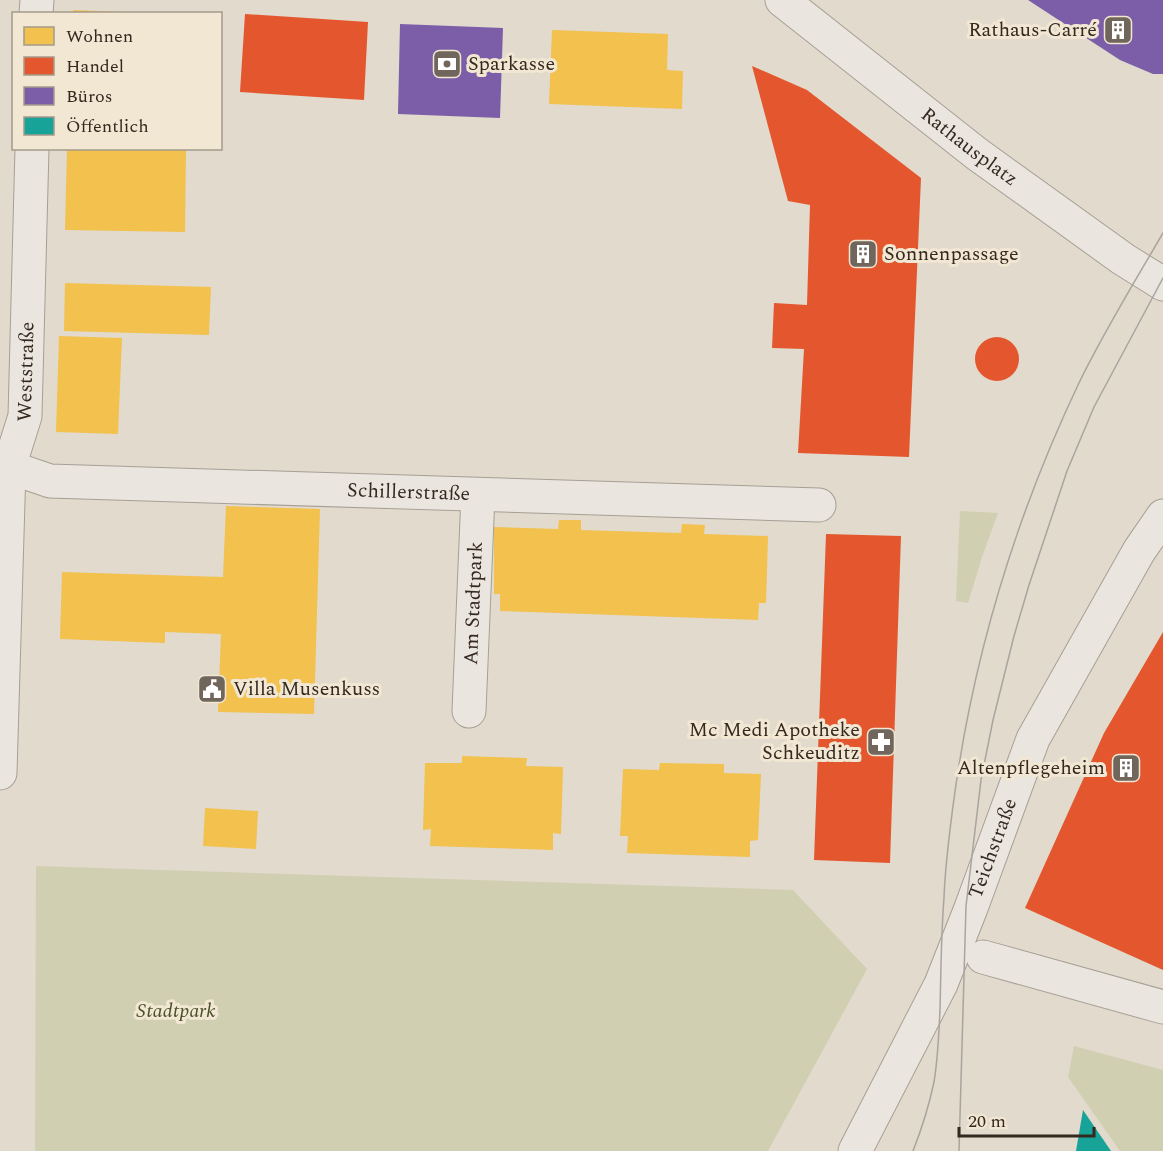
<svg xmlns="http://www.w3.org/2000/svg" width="1163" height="1151" font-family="Spectral,serif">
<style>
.green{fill:#d1cfb1}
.homes{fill:#f2c14e}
.shops{fill:#e4572e}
.offices{fill:#7b5ea7}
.public{fill:#17a398}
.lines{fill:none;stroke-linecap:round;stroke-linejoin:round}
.minor-casing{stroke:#a69f96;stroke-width:35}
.minor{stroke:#eae5de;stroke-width:33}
.tram{stroke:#a9a49e;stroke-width:1.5}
.labels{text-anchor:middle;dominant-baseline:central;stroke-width:6;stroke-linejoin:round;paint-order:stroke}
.poi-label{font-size:20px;fill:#34281f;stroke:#f1e7d3;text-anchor:end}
.street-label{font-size:20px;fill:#34281f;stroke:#f1e7d3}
.park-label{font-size:20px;font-style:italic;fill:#474e28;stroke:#f1e7d3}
</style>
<rect width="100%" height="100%" fill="#e1dacd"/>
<path class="green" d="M960 511 998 513 982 557 968 603 956 601Z
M36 866 793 890 867 969 768 1151H35Z
M1074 1046 1163 1070V1151H1120L1068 1077Z"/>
<path class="homes" d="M73 10 123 12V14H73Z
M552 30 668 34 667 70 683 71 682 109 549 104Z
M67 148H186L185 232 65 230Z
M65 283 211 287 209 335 64 331Z
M59 336 122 338 118 434 56 432Z
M226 506 320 509 314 714 218 712 221 634 165 632V643L60 639 62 572 223 577Z
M559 520H581V530L681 533 682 524 705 525 704 534 768 536 766 603H759L758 620 500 611V594H494V527L558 529Z
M462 756 527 758 526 766 563 767 561 834 553 833V850L430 846 431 829 423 830 425 763H462Z
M660 763 724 764V773L761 774 758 840 750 841V857L627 853 628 836H620L623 769 659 770Z
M205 808 258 811 256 849 203 846Z"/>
<path class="shops" d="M245 14 368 22 364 100 240 92Z
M752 66 807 90 921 178 909 457 798 453 804 349 772 348 774 303 807 305 810 205 788 201Z
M975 359a22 22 0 1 1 44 0a22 22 0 1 1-44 0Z
M826 534 901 536 890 863 814 860Z
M1163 632V970L1025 908 1104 733Z"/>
<path class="offices" d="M1028 0H1163V74H1153L1120 60Z
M400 24 503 28 500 118 398 114Z"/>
<path class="public" d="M1083 1110 1111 1151H1076Z"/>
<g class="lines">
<g class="minor-casing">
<g id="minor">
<path id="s1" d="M782 0 977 154 1123 259 1163 284"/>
<path d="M36 14 37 0"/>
<path id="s2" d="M0 467H9L50 481 819 505"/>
<path id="s3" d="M469 711 478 495"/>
<path id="s4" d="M0 773 9 467 25 416 32 148"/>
<path d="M983 957 1163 1007"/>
<path id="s5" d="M855 1151 941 984 971 908 1033 739 1139 551 1163 516"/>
</g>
</g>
<use href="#minor" class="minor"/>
<path class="tram" d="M913 1151C922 1128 929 1106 934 1082 938 1058 939 1033 940 1009 941 972 941 935 944 898 945 867 949 837 953 806 972 661 1015 518 1078 385 1103 333 1134 283 1163 233
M959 1151 966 906 981 780 993 720 1014 636 1029 585 1067 471 1094 407 1163 278"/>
</g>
<defs>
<g id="building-square" transform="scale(1.5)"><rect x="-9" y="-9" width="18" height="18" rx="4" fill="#71665c" stroke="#f1e7d3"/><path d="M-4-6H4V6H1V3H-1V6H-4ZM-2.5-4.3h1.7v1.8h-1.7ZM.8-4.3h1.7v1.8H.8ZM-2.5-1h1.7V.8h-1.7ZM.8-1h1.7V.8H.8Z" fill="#fff"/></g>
<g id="bank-square" transform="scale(1.5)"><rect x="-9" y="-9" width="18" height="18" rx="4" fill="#71665c" stroke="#f1e7d3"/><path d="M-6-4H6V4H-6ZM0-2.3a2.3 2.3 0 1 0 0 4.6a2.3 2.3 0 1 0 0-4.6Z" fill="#fff"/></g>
<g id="civic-square" transform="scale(1.5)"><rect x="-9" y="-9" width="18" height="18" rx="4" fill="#71665c" stroke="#f1e7d3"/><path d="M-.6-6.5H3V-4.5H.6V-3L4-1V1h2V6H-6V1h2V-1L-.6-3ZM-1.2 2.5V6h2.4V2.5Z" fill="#fff"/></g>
<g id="pharmacy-square" transform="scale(1.5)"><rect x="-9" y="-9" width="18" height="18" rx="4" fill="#71665c" stroke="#f1e7d3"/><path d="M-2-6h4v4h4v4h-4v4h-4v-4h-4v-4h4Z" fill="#fff"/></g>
</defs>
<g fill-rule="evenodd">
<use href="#building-square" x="1118" y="30"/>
<use href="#bank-square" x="447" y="64"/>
<use href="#building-square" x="863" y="254"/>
<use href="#civic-square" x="212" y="689"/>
<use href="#pharmacy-square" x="881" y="742"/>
<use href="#building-square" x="1126" y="768"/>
</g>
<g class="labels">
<g class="poi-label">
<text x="1097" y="30">Rathaus-Carré</text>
<text x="468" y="64" text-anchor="start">Sparkasse</text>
<text x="884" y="254" text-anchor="start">Sonnenpassage</text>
<text x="233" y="689" text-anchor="start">Villa Musenkuss</text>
<text x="860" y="730">Mc Medi Apotheke<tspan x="860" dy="23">Schkeuditz</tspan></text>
<text x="1105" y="768">Altenpflegeheim</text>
</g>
<g class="street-label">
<text stroke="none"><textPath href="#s1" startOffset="238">Rathausplatz</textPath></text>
<text stroke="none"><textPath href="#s4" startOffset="404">Weststraße</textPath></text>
<text stroke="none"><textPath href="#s2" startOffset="411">Schillerstraße</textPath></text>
<text stroke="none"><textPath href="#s3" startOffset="108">Am Stadtpark</textPath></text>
<text stroke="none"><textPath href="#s5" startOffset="333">Teichstraße</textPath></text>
</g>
<g class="park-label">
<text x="176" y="1011">Stadtpark</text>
</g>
</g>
<rect x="12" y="12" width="210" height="138" fill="#f1e7d3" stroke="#a59b8b" stroke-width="1.5"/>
<rect x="24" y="27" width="30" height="18" fill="#f2c14e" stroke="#a59b8b" stroke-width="1.5"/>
<text x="66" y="42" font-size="18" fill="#34281f">Wohnen</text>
<rect x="24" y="57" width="30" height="18" fill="#e4572e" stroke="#a59b8b" stroke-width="1.5"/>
<text x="66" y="72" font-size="18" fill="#34281f">Handel</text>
<rect x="24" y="87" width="30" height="18" fill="#7b5ea7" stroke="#a59b8b" stroke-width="1.5"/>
<text x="66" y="102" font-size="18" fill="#34281f">Büros</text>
<rect x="24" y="117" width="30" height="18" fill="#17a398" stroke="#a59b8b" stroke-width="1.5"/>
<text x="66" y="132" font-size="18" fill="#34281f">Öffentlich</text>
<path d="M959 1127v9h135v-9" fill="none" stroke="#34281f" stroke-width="3"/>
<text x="968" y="1127" font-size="18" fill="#34281f" stroke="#f1e7d3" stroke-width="4.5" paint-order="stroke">20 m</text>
</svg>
